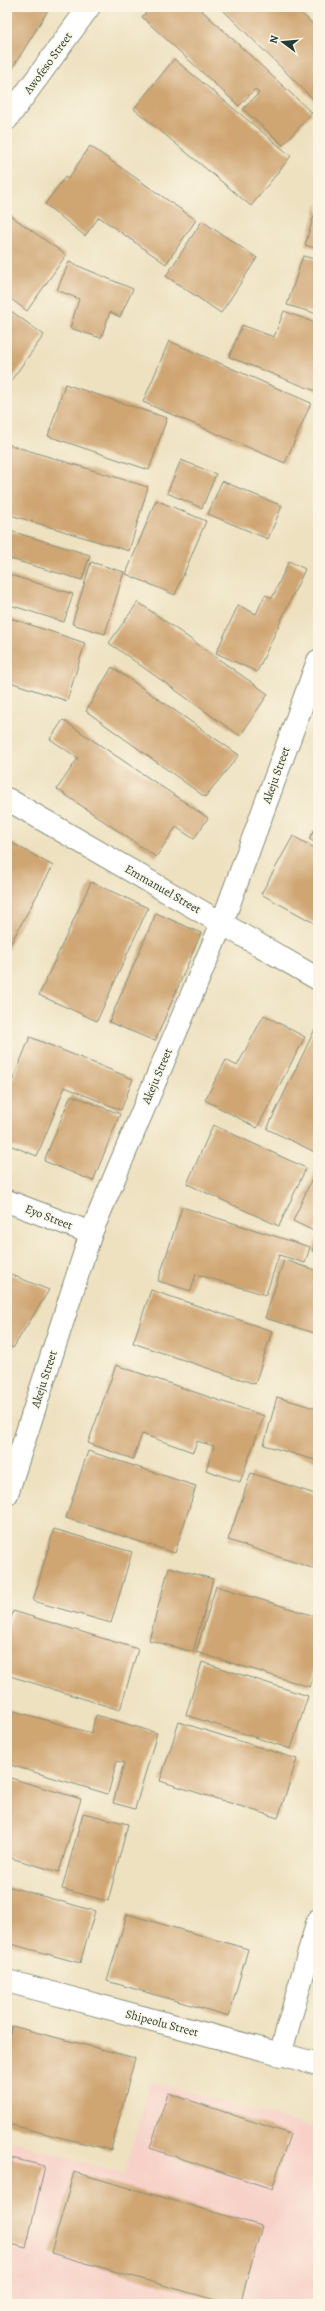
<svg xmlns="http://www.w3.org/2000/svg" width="325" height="2311" font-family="Alegreya,serif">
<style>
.built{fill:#f7d1c8}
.building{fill:#cfa572}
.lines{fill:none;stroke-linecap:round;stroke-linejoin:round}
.minor-casing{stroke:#868f7a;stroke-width:24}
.tertiary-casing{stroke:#868f7a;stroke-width:24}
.minor{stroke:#fff;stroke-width:22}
.tertiary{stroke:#fff;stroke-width:22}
.labels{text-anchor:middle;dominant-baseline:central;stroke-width:3;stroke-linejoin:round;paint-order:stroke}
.street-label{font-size:12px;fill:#1f3d34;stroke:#fcf5e5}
</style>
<rect width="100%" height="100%" fill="#fcf5e5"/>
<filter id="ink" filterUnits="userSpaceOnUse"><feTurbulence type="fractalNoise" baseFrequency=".025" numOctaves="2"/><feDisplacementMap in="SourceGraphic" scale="8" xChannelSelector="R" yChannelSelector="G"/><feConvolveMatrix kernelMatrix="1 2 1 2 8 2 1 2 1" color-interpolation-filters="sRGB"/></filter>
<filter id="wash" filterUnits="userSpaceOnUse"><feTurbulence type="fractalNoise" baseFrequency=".012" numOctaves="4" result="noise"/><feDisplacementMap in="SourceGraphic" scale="16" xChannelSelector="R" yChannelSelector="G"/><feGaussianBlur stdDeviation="0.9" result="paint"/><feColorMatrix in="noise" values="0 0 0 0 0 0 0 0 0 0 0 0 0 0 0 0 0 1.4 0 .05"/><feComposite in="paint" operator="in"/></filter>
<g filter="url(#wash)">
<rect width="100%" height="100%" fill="#ede1c0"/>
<path class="built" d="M150 2081 318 2129V2304H7V2139L124 2175Z"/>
<g id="blocks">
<path class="building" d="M7 7H50L10 72 7 67Z
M151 7H198L312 113 283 145 243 109 259 93 255 89 239 106 142 17Z
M220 7H295L318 29 317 103Z
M174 59 291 156 251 206 134 109Z
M90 146 196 220 166 264 99 217 85 236 45 204 65 177 68 179Z
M318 203V249L305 245Z
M7 213 66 255 27 311 7 296Z
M202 221 257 258 221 313 166 276Z
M303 256 318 260V314L287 305Z
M69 262 133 289 120 317 110 312 101 338 70 328 79 299 57 290Z
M7 308 44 335 7 386Z
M284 311 318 324V392L229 357 242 325 274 337Z
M169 341 311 403 285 463 143 402Z
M65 384 167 418 149 470 48 436Z
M7 444 148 487 129 551 7 514Z
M181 460 216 474 202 508 167 493Z
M222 481 282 506 268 539 208 514Z
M156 500 206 521 175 595 126 574Z
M7 530 90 555 82 580 7 558Z
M289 561 305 569 257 672 216 653 238 605 256 614 265 595 272 598Z
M91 562 124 572 105 634 72 624Z
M7 574 73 594 64 622 7 604Z
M138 602 268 694 240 736 109 643Z
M7 617 85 643 67 701 7 681Z
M112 667 239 755 205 797 86 711Z
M63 720 208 818 194 839 176 827 156 857 57 789 78 758 50 739Z
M318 824V844L309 839Z
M293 836 318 850V925L261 894Z
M7 840 53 866 7 950Z
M91 882 148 908 97 1021 39 995Z
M156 913 201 933 155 1041 109 1022Z
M264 1015 305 1037 257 1128 205 1100 226 1060 237 1066Z
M315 1029 318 1030V1145L315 1152 267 1129Z
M30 1037 133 1079 121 1110 65 1087 37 1156 7 1144V1094Z
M71 1095 120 1114 93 1181 44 1161Z
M213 1125 306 1168 279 1226 187 1184Z
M318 1165V1223L314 1231 293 1221Z
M182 1207 310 1247 305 1263 279 1255 266 1295 196 1274 191 1291 158 1281Z
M318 1236V1253L312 1251Z
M284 1260 318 1271V1334L265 1318Z
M7 1273 49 1290 13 1348 7 1345Z
M151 1290 272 1331 255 1384 133 1343Z
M116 1365 264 1416 240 1482 206 1470 214 1446 197 1441 193 1452 142 1434 133 1459 88 1443Z
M277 1397 318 1409V1461L264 1445Z
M88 1451 196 1486 175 1553 66 1518Z
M251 1473 318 1495V1570L228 1540Z
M54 1529 132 1552 111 1623 33 1601Z
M169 1567 213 1579 193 1652 149 1640Z
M216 1586 318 1617V1662L310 1687 196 1652Z
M13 1611 138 1649 120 1710 7 1675V1632Z
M202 1662 308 1696 291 1749 186 1715Z
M7 1709 91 1733 96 1715 157 1733 135 1809 113 1803 124 1763 117 1761 108 1794 7 1764Z
M179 1722 297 1759 278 1818 160 1781Z
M7 1777 81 1799 59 1872 7 1857Z
M83 1813 128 1824 108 1901 62 1889Z
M7 1886 95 1911 80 1963 7 1943Z
M127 1914 248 1949 229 2016 107 1981Z
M12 2026 135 2058 111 2150 7 2124V2045Z
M168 2093 290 2134 272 2189 150 2148Z
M7 2157 45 2166 26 2248 7 2243Z
M74 2172 262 2226 240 2304H229L51 2253Z"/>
</g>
</g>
<g filter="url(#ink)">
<use href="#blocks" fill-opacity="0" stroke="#868f7a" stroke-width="1"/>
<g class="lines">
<g class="minor-casing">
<path id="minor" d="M7 119 89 7
M7 799 318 979
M7 1201 91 1233
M7 1494 91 1233 222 923 318 661
M280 2055 318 1920"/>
</g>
<g class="tertiary-casing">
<path id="tertiary" d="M7 1981 318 2064"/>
</g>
<use href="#minor" class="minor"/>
<use href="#tertiary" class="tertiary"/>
</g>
</g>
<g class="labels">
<g class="street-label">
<text transform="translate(48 63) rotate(-54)">Awofeso Street</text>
<text transform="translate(276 775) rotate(-70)">Akeju Street</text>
<text transform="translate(163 889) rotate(30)">Emmanuel Street</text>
<text transform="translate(157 1076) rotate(-67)">Akeju Street</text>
<text transform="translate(49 1217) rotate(21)">Eyo Street</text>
<text transform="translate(44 1379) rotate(-72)">Akeju Street</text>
<text transform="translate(162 2023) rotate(15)">Shipeolu Street</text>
</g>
</g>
<rect width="325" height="2311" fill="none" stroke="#fcf5e5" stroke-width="24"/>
<g transform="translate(283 42) rotate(286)" stroke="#fcf5e5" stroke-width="3" paint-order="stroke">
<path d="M0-3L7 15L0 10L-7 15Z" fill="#1f3d34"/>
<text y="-6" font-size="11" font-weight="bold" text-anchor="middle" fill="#1f3d34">N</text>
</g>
</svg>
